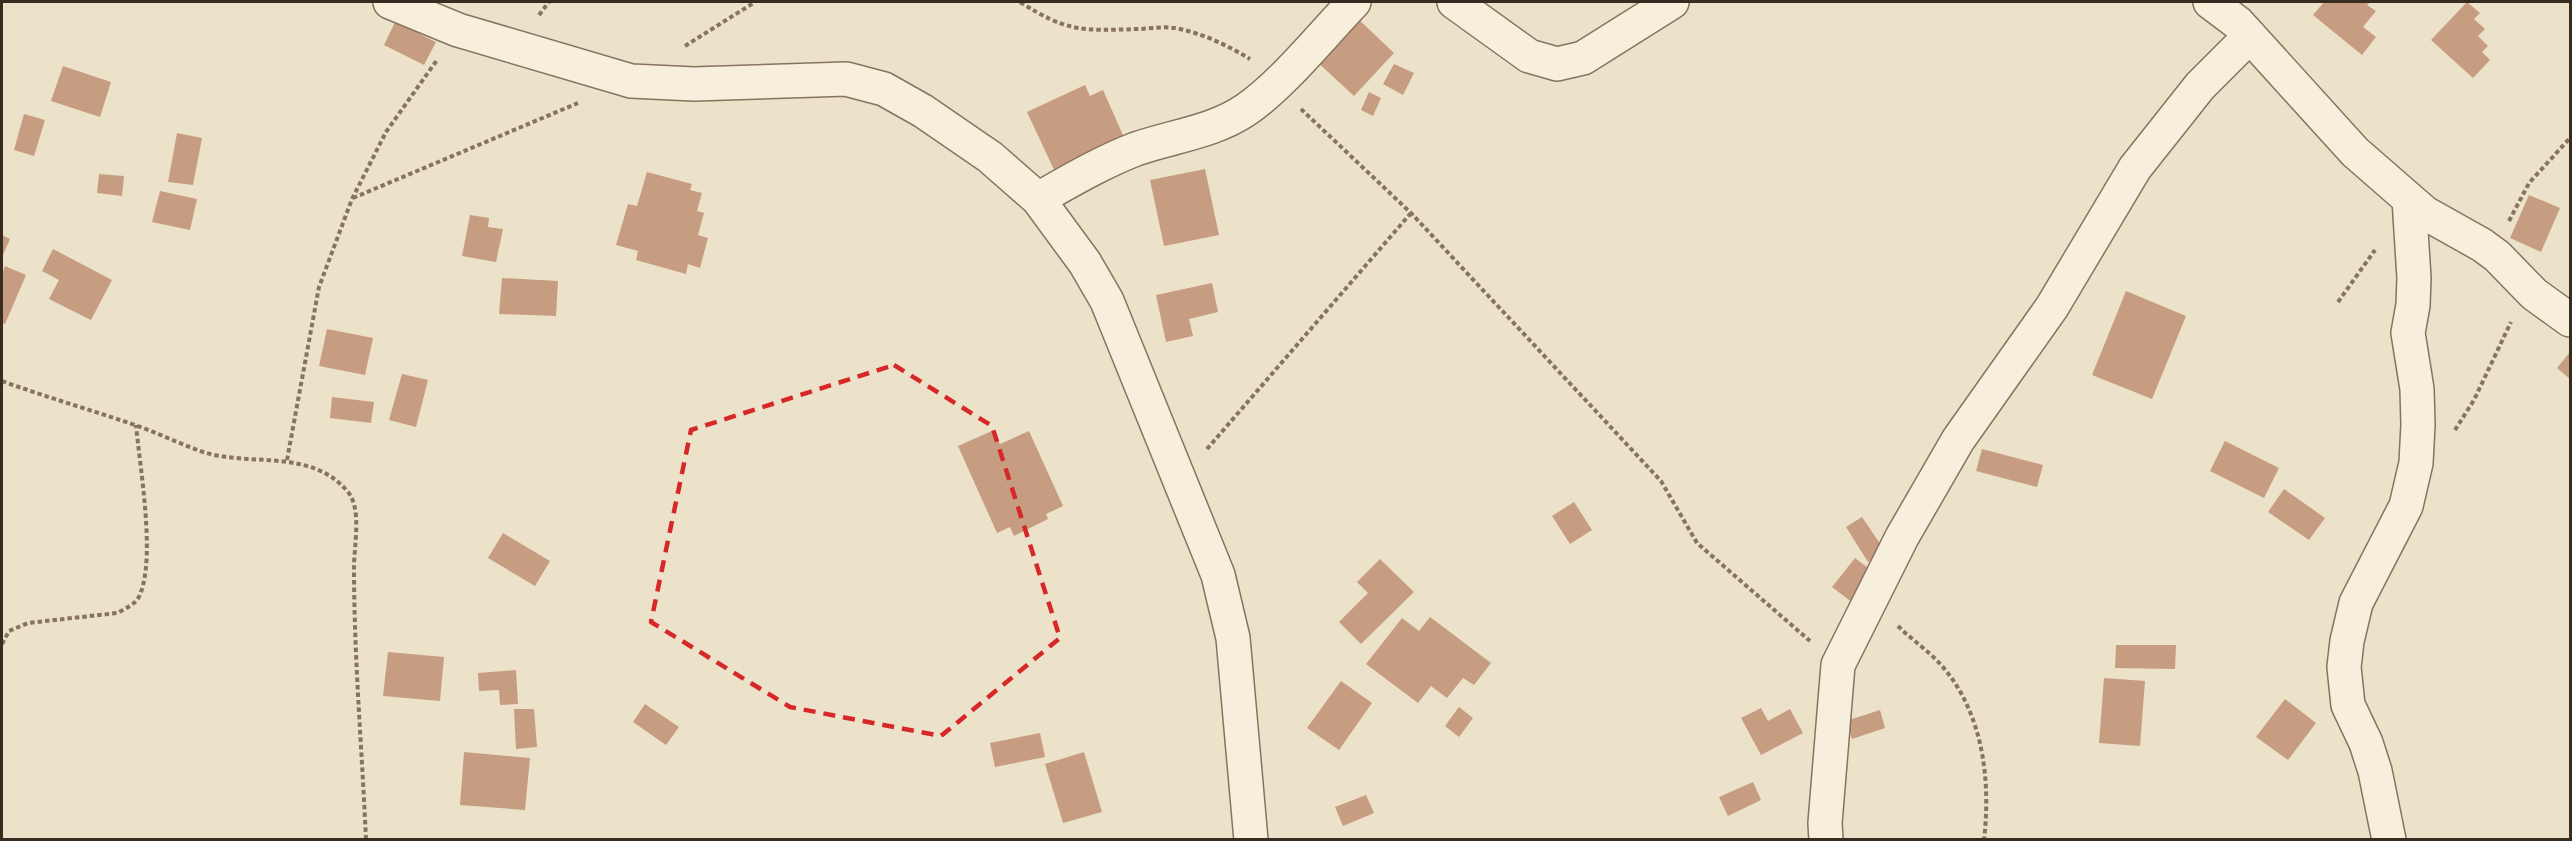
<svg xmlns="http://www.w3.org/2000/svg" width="2572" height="841" font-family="Literata,serif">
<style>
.building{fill:#c79d81}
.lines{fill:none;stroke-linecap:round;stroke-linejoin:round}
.minor-casing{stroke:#87735f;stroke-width:36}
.path{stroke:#87735f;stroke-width:4;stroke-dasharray:4.5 3;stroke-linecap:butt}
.minor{stroke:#f7eedb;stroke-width:33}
.marked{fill:none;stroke:#d62828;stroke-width:4.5;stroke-dasharray:12 8;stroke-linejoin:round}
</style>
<rect width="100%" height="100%" fill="#ece1c9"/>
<path class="building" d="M2324 2H2370L2367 5 2376 11 2363 27 2376 37 2362 55 2313 15Z
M2467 2 2480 13 2474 19 2485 29 2478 36 2488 46 2482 52 2490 60 2473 78 2431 40Z
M1355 16 1394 53 1354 96 1314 59Z
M395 22 436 42 424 65 384 45Z
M1394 64 1414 73 1403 95 1383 84Z
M63 66 111 82 100 117 51 101Z
M1085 85 1090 96 1103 90 1126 142 1056 174 1027 112Z
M1369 92 1381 98 1373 116 1361 110Z
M24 114 45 120 34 156 14 150Z
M177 133 202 138 193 185 168 182Z
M1205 169 1219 235 1164 246 1150 180Z
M647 172 692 184 690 190 702 193 697 211 704 213 698 235 708 238 700 268 688 264 686 274 636 260 638 251 616 245 628 204 637 206Z
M99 174 124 176 122 196 97 193Z
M160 191 197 199 190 230 152 222Z
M2529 195 2560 208 2541 252 2510 238Z
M470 215 489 218 488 227 503 229 496 262 462 256Z
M2 235 10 239 2 257Z
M53 249 112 280 91 320 49 299 59 280 42 271Z
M5 266 26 275 5 324 2 323V274Z
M502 278 558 281 556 316 499 314Z
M1212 283 1218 312 1189 319 1193 336 1166 342 1156 295Z
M2126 291 2186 316 2152 399 2092 375Z
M327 329 373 338 365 375 319 366Z
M2570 352V379L2557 368Z
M402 374 428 380 416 427 389 420Z
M332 397 374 402 371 423 330 418Z
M994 430 1000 444 1029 431 1063 506 1046 514 1048 519 1014 536 1010 527 997 533 958 446Z
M2225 441 2279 468 2264 498 2210 471Z
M1982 449 2043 465 2037 487 1976 471Z
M2284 489 2325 518 2309 540 2268 512Z
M1574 502 1592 530 1570 544 1552 516Z
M1862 517 1885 551 1868 562 1846 527Z
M503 533 550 561 535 586 488 558Z
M1855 558 1876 574 1853 603 1832 587Z
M1380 559 1414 592 1361 644 1339 622 1368 593 1357 582Z
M1430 617 1491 663 1474 685 1463 678 1447 698 1431 686 1418 703 1366 664 1402 618 1419 631Z
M2116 645H2176L2175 669 2115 668Z
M388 652 444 657 440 701 383 696Z
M516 670 518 704 500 705 499 690 479 691 478 673Z
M2104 678 2145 681 2140 746 2099 743Z
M1341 681 1372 703 1339 750 1307 728Z
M2285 699 2316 723 2288 760 2256 737Z
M645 704 679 727 666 745 633 722Z
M1459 707 1473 718 1459 737 1445 726Z
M1761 708 1768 721 1790 709 1803 733 1761 755 1741 718Z
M514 709H534L537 747 516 749Z
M1880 710 1885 728 1852 739 1846 721Z
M1040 733 1045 757 995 767 990 743Z
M464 752 530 758 525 810 460 805Z
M1084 752 1102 812 1063 823 1045 764Z
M1753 782 1761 800 1728 816 1719 797Z
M1366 795 1374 813 1343 826 1335 807Z"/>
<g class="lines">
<g class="minor-casing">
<path id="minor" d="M390 2 458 30 631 81 694 84 846 79 884 89 923 111 990 157 1038 199 1085 263 1107 301 1218 575 1233 638 1251 840
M1454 2 1529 56 1557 64 1583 58 1672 2
M2210 2 2238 23 2355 152 2425 213 2482 245 2497 256 2534 294 2570 320
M1038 199C1070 181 1102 162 1136 149 1173 136 1214 132 1247 109 1283 84 1323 34 1354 2
M1826 840 1825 823 1838 665 1902 537 1958 440 2052 307 2135 168 2200 86 2250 36
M2389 840 2375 771 2366 743 2348 705 2344 667 2347 641 2356 603 2406 506 2416 463 2418 425 2417 389 2408 333 2413 305 2414 278 2409 199"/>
</g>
<path class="path" d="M1020 2C1067 32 1082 31 1137 29 1149 29 1162 26 1174 28 1200 32 1227 45 1250 59
M539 15 549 2
M685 46 755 2
M1301 109 1411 213 1661 481 1697 543 1810 641
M353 198 578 103
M2509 221 2529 183 2570 138
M2338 302 2375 250
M2 381C46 397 91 410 135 425 158 433 180 444 203 452 250 467 312 448 348 492 362 509 354 546 354 567 354 658 362 749 366 840
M2455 430 2474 400 2511 322
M1207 449 1411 213
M287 460 319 287 352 199 386 132 437 60
M1898 626C1912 640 1929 651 1942 666 1983 713 1991 780 1984 840
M2 644 9 631 28 623 117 613C127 608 138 603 141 592 155 553 140 468 136 425"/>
<use href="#minor" class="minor"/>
</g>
<path class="marked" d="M894 365 992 426 1060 638 941 736 790 707 651 622 691 430Z"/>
<rect width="2572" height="841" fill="none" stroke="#382c21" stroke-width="6"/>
</svg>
